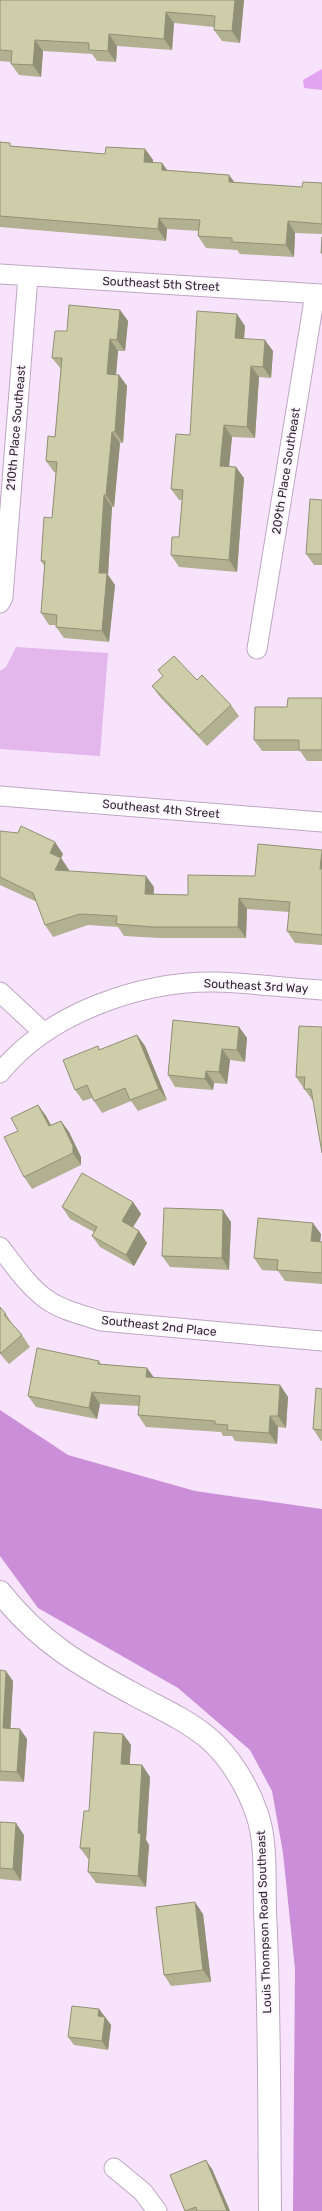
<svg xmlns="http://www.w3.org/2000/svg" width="322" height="2211" font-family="Rubik,sans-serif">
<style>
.green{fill:#e3b6ec}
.forest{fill:#cb8ed9}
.water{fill:#e2a3f0}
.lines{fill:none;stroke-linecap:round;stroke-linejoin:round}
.minor-casing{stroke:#bea6c3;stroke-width:21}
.tertiary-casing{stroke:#bea6c3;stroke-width:24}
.minor{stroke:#fff;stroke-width:19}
.tertiary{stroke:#fff;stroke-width:22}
.wall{fill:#b1b091}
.shaded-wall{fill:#909076}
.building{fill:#cecda9;stroke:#909076}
.labels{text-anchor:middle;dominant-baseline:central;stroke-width:4;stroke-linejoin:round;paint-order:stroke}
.street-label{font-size:12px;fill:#302732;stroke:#fcf7fd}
</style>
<rect width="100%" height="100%" fill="#f7e4fc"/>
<path class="green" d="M16 647 108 653 100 756 0 749V671L6 667Z"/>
<path class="forest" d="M0 1410 68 1455 195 1491 322 1509V2211H293L295 1969 283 1853 272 1791 250 1750 178 1688 38 1608 0 1556Z"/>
<path class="water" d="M322 69V90L304 88 303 80Z"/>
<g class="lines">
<g class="minor-casing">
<path id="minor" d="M0 274 322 294
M0 603 3 597 28 276
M257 649 315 294
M0 796 322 822
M0 992 43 1032
M0 1073C48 1013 141 981 215 982 251 983 287 988 322 990
M0 1247C14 1265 27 1285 46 1299 61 1310 83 1315 101 1321L322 1341
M114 2168 143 2192 157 2211"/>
</g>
<g class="tertiary-casing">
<path id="tertiary" d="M0 1592C40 1643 83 1667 139 1697 162 1709 186 1720 207 1737 229 1755 248 1787 257 1814 267 1842 264 1882 265 1911 270 2011 269 2111 270 2211"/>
</g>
<use href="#minor" class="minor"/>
<use href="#tertiary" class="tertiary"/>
</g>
<path class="wall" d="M0 0H244L240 43 222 41 214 30V27L174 23 172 50 117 46 116 62 97 61 92 54 43 51 41 77 19 75 11 64V62L0 61Z
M0 142 12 146 105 154 145 149 153 160V163H162L167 170 229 175 235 183 302 187 322 183V234L295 233 294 257 240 254 237 250 206 248 198 236 199 231 167 229 166 241 0 227Z
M120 310 128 321 125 351H118L116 375H119L127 386 123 443H120L114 507H112L108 575 115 585 109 642 64 638 56 627V625H49L41 613 45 567 41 561 52 518 56 473 54 472 46 461 55 437 61 369 52 358 67 331Z
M245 326 244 338 273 351 271 378 259 377 255 438 232 437 229 467 244 478 237 572 179 567 171 555 179 537 182 500H179L171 489 190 435Z
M322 500V565H314L306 554Z
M158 670 197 680 231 705 239 716 207 746 160 697 152 686 163 676Z
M322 698V761H307L300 751H262L254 740 287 707Z
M0 831 63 854 61 858 69 870 68 871 154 887 153 894 188 895 255 876 322 850V945L295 943 287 931 289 912 247 909 246 938H160L124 936 118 927 88 925 53 937 45 925 37 902 0 885Z
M299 1026 313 1100H312L296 1077Z
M239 1027 247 1038 245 1062 230 1060 227 1084 214 1083 213 1090 175 1087 168 1075Z
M137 1035 145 1046 167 1100 138 1111 131 1101 102 1113 92 1098 83 1101 75 1090 98 1046 100 1050Z
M38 1105 46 1116 51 1125 61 1121 69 1132 81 1157V1165L32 1189 24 1177 18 1131Z
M133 1202 141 1214 133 1227 139 1231 147 1243 134 1266 100 1247 92 1236 94 1232 70 1219 62 1207Z
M231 1222 229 1270 170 1267 162 1256Z
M321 1234 320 1242H322V1284L285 1281 278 1271 262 1270 254 1258Z
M0 1307 6 1314 13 1325 22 1335 30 1347 9 1364 0 1354Z
M99 1361 101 1364 147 1368 154 1378 280 1385 288 1397 286 1428 278 1427 277 1444 235 1441 232 1436H223L221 1432 146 1427 138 1415 139 1406 100 1404 97 1419 36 1407 28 1396Z
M322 1389V1441H321L313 1429Z
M0 1670 13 1681 10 1728 20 1729 27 1739 24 1782 0 1781Z
M123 1734 131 1745 129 1764 142 1765 150 1777 146 1840 149 1845 146 1887 96 1883 88 1872 89 1859H88L80 1848 89 1811Z
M0 1822 24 1835 21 1881 0 1879Z
M203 1914 211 1982 171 1986 164 1975Z
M99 2009 111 2025 108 2050 74 2045 68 2037Z
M212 2169 230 2211H185L170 2175Z"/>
<path class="shaded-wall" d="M235 0H244L240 43 232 31Z
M166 12 174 23 172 50 164 39Z
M109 34 117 46 116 62 108 51Z
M35 40 43 51 41 77 33 65Z
M145 149 153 160 152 174 144 162Z
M162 163 170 174 162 170Z
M229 175 237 186 229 182Z
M159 218 167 229 166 241 158 229Z
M288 221 295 233 294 257 286 245Z
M120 310 128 321 125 351 117 340Z
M237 314 245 326 243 349 235 338Z
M110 339 118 351 115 386 107 374Z
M265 340 273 351 271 378 263 367Z
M251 366 259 377 255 438 247 427Z
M119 375 127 386 123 443 115 432Z
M224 425 232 437 228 477 220 466Z
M112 432 120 443 114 507 106 495Z
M236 467 244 478 237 572 229 560Z
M104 495 112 507 108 575 115 585 109 642 102 631 99 573Z
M55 842 63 854 58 864 50 853Z
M322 850V872L320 869Z
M61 858 69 870 63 881 55 870Z
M146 876 154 887 153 906 145 894Z
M239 898 247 909 246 938 238 927Z
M239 1027 247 1038 245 1062 237 1050Z
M137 1035 145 1046 167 1100 159 1089Z
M222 1049 230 1060 227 1084 219 1072Z
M206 1071 214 1083 213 1090 205 1079Z
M38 1105 46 1116 57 1137 49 1126Z
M61 1121 69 1132 81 1157V1165L73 1153Z
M133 1202 141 1214 130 1232 122 1221Z
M223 1210 231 1222 229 1270 222 1258Z
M313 1223 321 1234 319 1252 311 1241Z
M139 1231 147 1243 134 1266 126 1255Z
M147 1368 155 1379 146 1377Z
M280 1385 288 1397 286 1428 278 1416Z
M92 1392 100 1404 97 1419 89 1408Z
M270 1416 278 1427 277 1444 269 1433Z
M6 1671 13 1681 10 1738 3 1728Z
M20 1729 27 1739 24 1782 17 1772Z
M123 1734 131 1745 129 1775 121 1764Z
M142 1765 150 1777 146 1840 149 1845 146 1887 138 1876V1833Z
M16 1823 24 1835 21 1881 13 1869Z
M195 1902 203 1914 211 1982 203 1970Z
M99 2009 111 2025 108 2050 102 2041 98 2016Z
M206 2160 212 2169 230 2211H227Z"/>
<path class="building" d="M0 0H235L232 31 214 30 215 16 166 12 164 39 109 34 108 51 89 50V43L35 40 33 65 11 64 12 51 0 50Z
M0 142 10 143V146L105 154 106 147 145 149 144 162 162 163V170L229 175V182L302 187 303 182 322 183V224L288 221 286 245 232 242V238L198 236 200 220 159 218 158 229 0 216Z
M322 237V253H321Z
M69 305 120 310 117 340 110 339 107 374 119 375 115 432H112L106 495H104L99 573H107L102 631 56 627 57 615 41 613 45 561H41L44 517 52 518 57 462 46 461 48 436 55 437 62 358H52L55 331H67Z
M197 311 237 314 235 338 265 340 263 367 251 366 247 427 224 425 220 466 236 467 229 560 171 555 172 537H179L183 490 171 489 176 434 190 435Z
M310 499 322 500V554H306Z
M174 656 197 680 202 675 231 705 199 735 152 686 163 676 158 670Z
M288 698H322V750H299V740H254L255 707H287Z
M21 826 55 842 50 853 61 858 55 870 146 876 145 894 188 895V875L255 876 258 844 322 850 320 869H322V935L287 931 290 902 239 898 238 927H153L116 924 117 916 80 914 45 925 33 893 0 877V831L18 833Z
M173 1020 239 1027 237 1050 222 1049 219 1072 206 1071 205 1079 168 1075Z
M299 1026 322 1027V1153L311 1089H304L305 1077H296Z
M137 1035 159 1089 130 1100 125 1088 94 1101 87 1085 75 1090 63 1060 98 1046 99 1050Z
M38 1105 49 1126 61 1121 73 1146V1153L24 1177 4 1137 18 1131 11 1118Z
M82 1173 133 1202 122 1221 139 1231 126 1255 92 1236 97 1227 62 1207Z
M164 1208 223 1210 222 1258 162 1256Z
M258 1218 313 1223 311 1241 322 1242V1273L277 1270 278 1260 254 1258Z
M0 1307 6 1314 4 1315 22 1335 1 1353 0 1352Z
M37 1348 99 1361 98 1364 147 1368 146 1377 280 1385 278 1416H270L269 1433 227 1430 228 1425 215 1424V1421L138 1415 140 1396 92 1392 89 1408 28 1396Z
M316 1388 322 1389V1430L313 1429Z
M0 1670 6 1671 3 1728 20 1729 17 1772 0 1771Z
M94 1732 123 1734 121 1764 142 1765 138 1833 141 1834 138 1876 88 1872 90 1848H80L84 1811H89Z
M0 1822 16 1823 13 1869 0 1868Z
M195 1902 203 1970 164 1975 156 1907Z
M72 2006 99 2009 98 2016 105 2017 102 2041 68 2037Z
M206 2160 227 2211H197L196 2207 185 2211 170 2175Z"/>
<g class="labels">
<g class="street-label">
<text transform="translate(161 284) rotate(3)">Southeast 5th Street</text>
<text transform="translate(16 428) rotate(-85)">210th Place Southeast</text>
<text transform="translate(286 471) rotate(-81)">209th Place Southeast</text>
<text transform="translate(161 809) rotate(5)">Southeast 4th Street</text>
<text transform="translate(256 986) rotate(3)">Southeast 3rd Way</text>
<text transform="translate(159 1326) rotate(6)">Southeast 2nd Place</text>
<text transform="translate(264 1922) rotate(-92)">Louis Thompson Road Southeast</text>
</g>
</g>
</svg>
